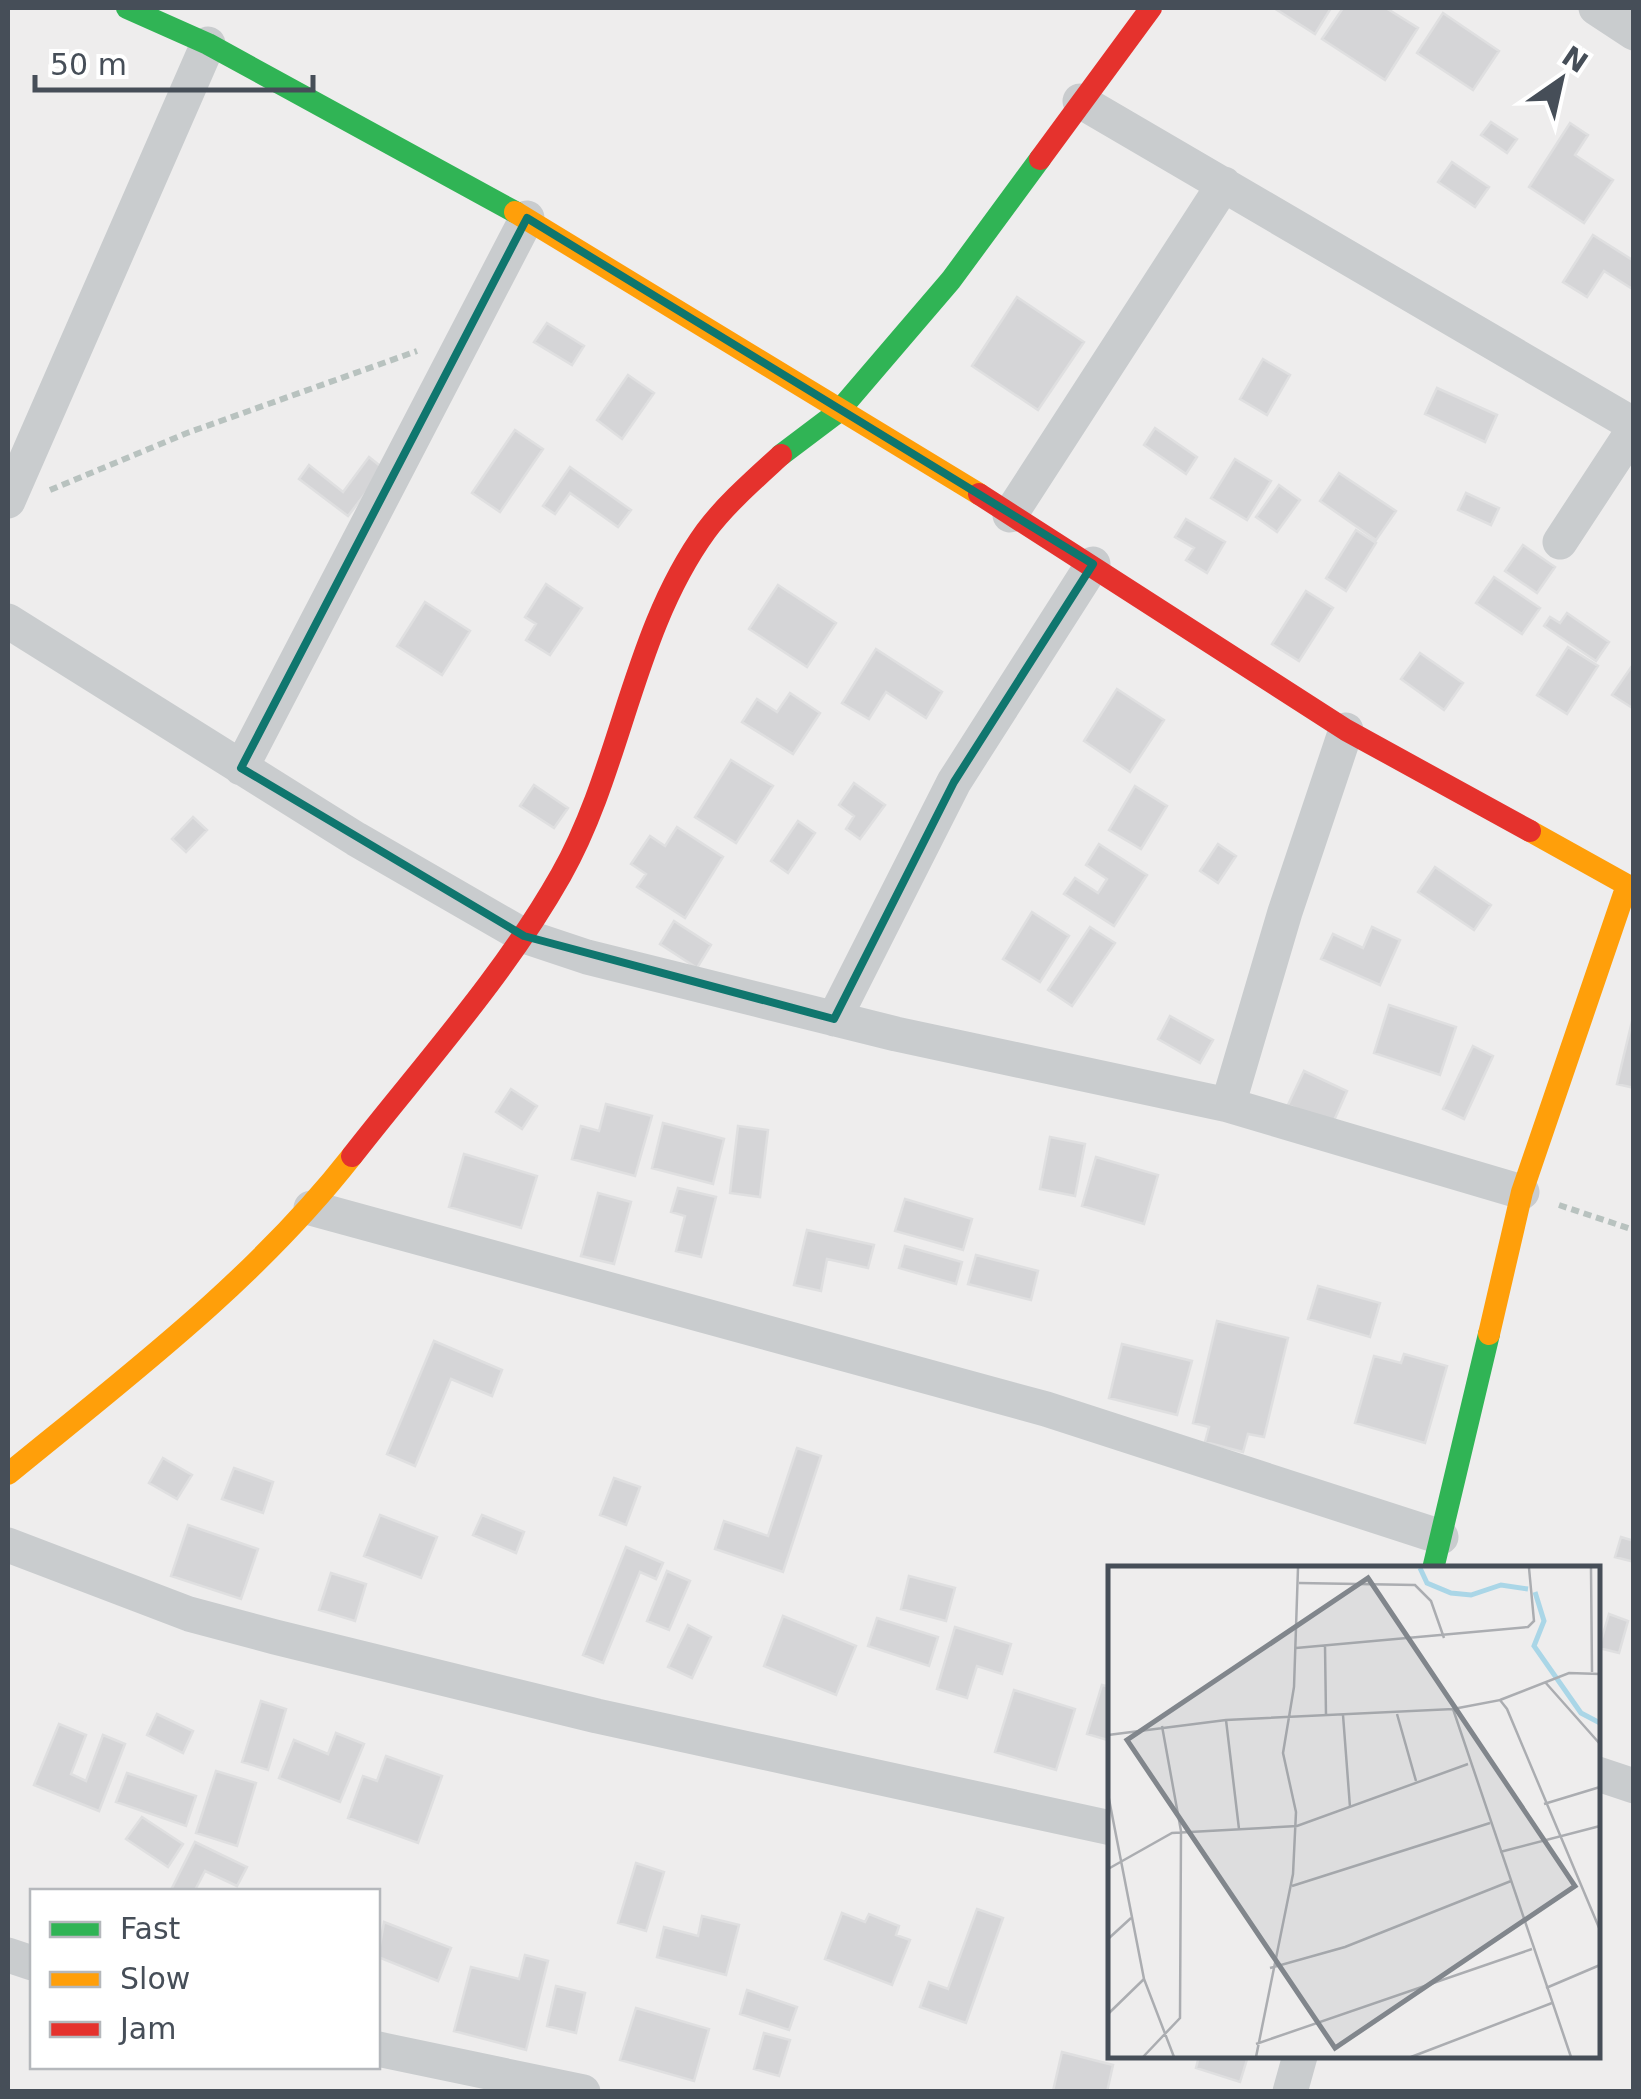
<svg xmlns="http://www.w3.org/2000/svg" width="1641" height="2099" font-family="'DejaVu Sans',sans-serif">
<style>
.building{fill:#d5d5d7;stroke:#dfdfe0;stroke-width:2.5}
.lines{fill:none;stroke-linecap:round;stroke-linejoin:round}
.path{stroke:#b8c2bf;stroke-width:6;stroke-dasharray:8 5;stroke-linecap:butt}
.street{stroke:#c9ccce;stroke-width:35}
.fast{stroke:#30b455;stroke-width:22}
.slow{stroke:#ff9f0a;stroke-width:22}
.jam{stroke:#e5322d;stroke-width:22}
.marked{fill:none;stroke:#0f766e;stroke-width:8;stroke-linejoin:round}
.inset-river{fill:none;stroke:#aad6e7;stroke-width:5}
.inset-road{fill:none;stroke:#abadb1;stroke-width:2.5}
.view{fill:#81868c;fill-opacity:0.15;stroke:#81868c;stroke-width:5}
.inset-edge{fill:none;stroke:#464e58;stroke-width:5}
</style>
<rect width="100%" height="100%" fill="#eeeded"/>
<path class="building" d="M1274 8H1331L1315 34Z
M1343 8H1386L1418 28 1385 80 1322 39Z
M1443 13 1499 51 1473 90 1417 53Z
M1491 122 1517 139 1507 153 1481 135Z
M1570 123 1588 135 1575 155 1613 180 1584 223 1529 187Z
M1452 162 1489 187 1475 207 1438 182Z
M1593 235 1634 261V290L1604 271 1587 297 1563 282Z
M1017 297 1084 342 1038 410 972 366Z
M547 323 584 346 572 365 534 342Z
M1263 359 1290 375 1267 415 1240 399Z
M628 375 654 393 622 439 597 420Z
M1437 388 1497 415 1485 442 1425 414Z
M1155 428 1197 457 1186 474 1144 445Z
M515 430 543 449 500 512 472 493Z
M369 457 384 469 348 516 299 479 309 465 343 492Z
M1235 459 1271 481 1247 520 1211 498Z
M570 467 631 510 618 527 570 493 555 514 543 506Z
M1339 473 1396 511 1376 540 1320 501Z
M1279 485 1300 500 1277 532 1256 517Z
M1466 493 1499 508 1491 525 1458 510Z
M1186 519 1225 542 1207 573 1186 560 1194 548 1175 537Z
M1356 530 1376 543 1346 591 1326 578Z
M1523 545 1555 567 1537 593 1505 571Z
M1494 577 1540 608 1522 634 1476 603Z
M546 584 582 608 550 655 526 640 536 624 525 617Z
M778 585 836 623 807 667 749 629Z
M1306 591 1333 608 1299 661 1272 644Z
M425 602 470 631 442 675 397 646Z
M1567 613 1609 642 1596 661 1544 626 1550 617 1560 623Z
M1568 647 1598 666 1567 714 1537 695Z
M876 649 942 692 926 718 886 692 869 719 842 703Z
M1420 653 1463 683 1444 710 1401 679Z
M1634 663V709L1612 695Z
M1117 689 1164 720 1130 772 1084 741Z
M790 693 820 713 793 754 742 722 757 699 777 712Z
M731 760 773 786 736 843 695 817Z
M854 783 885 805 860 839 846 829 854 816 839 805Z
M534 785 568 808 554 828 520 806Z
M1135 786 1167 806 1141 849 1109 830Z
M193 817 207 830 186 852 172 839Z
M798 821 815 833 788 873 771 861Z
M677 827 723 857 685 918 637 887 646 874 631 864 650 836 665 846Z
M1099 844 1147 875 1114 926 1064 894 1075 878 1098 893 1107 879 1086 865Z
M1218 844 1236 856 1218 883 1200 871Z
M1435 867 1491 905 1474 930 1418 892Z
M1032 912 1069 936 1040 982 1003 959Z
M674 921 711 945 697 968 660 944Z
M1090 927 1115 943 1072 1006 1048 990Z
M1372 927 1400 940 1380 985 1321 959 1333 934 1363 948Z
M1389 1005 1456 1027 1440 1075 1374 1053Z
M1634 1013V1088L1617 1084Z
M1170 1016 1213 1040 1200 1063 1158 1039Z
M1473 1046 1493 1056 1464 1119 1443 1109Z
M1304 1071 1347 1091 1332 1125 1288 1105Z
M511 1089 537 1106 522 1129 496 1112Z
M606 1104 652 1116 635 1176 572 1159 581 1126 599 1131Z
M663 1123 724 1139 713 1184 652 1168Z
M738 1126 768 1130 760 1197 730 1193Z
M1050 1137 1085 1144 1075 1196 1040 1189Z
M464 1154 537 1176 521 1228 449 1207Z
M1096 1157 1158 1175 1144 1224 1082 1206Z
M678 1188 716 1197 701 1257 676 1251 685 1216 671 1212Z
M598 1193 631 1202 614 1264 581 1256Z
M905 1199 972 1219 963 1250 895 1231Z
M807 1230 874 1245 868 1268 827 1259 821 1291 794 1285Z
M905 1246 962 1262 956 1284 899 1268Z
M976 1255 1038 1271 1031 1300 968 1284Z
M1318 1286 1380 1303 1370 1337 1308 1319Z
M1217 1321 1288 1338 1264 1437 1248 1434 1243 1452 1205 1442 1209 1427 1193 1423Z
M434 1341 502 1370 492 1396 451 1379 415 1466 387 1454Z
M1122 1344 1192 1361 1177 1415 1109 1398Z
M1404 1354 1447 1366 1425 1443 1355 1423 1374 1356 1401 1363Z
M797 1448 821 1456 783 1572 715 1549 724 1521 768 1536Z
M163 1458 192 1475 177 1499 149 1483Z
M234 1468 273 1482 263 1513 222 1499Z
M614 1478 640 1487 626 1525 600 1515Z
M380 1515 437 1537 421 1578 364 1556Z
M482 1515 524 1532 516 1553 473 1535Z
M188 1525 258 1549 241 1599 171 1576Z
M1621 1537 1634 1541V1562L1615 1557Z
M626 1547 663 1563 656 1579 640 1572 603 1663 583 1655Z
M667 1571 690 1581 669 1630 647 1621Z
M331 1573 366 1584 355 1621 319 1610Z
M909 1576 955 1588 946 1621 901 1609Z
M1609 1614 1628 1621 1619 1653 1599 1648Z
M783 1616 856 1646 836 1695 764 1666Z
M877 1618 938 1637 929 1666 868 1646Z
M688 1625 711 1637 692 1678 668 1667Z
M955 1627 1011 1644 1002 1674 977 1666 967 1698 937 1689Z
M1102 1685 1111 1687V1741L1087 1734Z
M1014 1690 1075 1709 1056 1770 995 1752Z
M261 1701 286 1709 268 1770 242 1762Z
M157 1714 193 1731 183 1753 147 1735Z
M59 1724 86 1735 71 1774 86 1781 103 1735 125 1744 99 1811 34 1785Z
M336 1733 364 1744 340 1802 279 1778 294 1740 328 1754Z
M386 1756 442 1776 418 1843 348 1818 363 1776 377 1781Z
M216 1771 256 1783 237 1846 196 1833Z
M127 1773 196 1796 186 1826 116 1802Z
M142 1817 183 1844 168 1867 126 1839Z
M195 1842 247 1867 237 1886 205 1871 194 1892H170Z
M636 1863 664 1872 646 1931 618 1923Z
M977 1909 1003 1918 966 2023 920 2007 929 1982 948 1989Z
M842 1913 865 1922 869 1914 899 1926 896 1935 910 1940 892 1985 825 1959Z
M702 1916 739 1925 726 1975 657 1957 664 1927 698 1936Z
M384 1922 451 1948 438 1981 378 1957Z
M525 1955 548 1961 526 2050 454 2031 471 1967 519 1979Z
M556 1986 585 1993 576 2033 547 2026Z
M747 1990 797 2007 789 2030 740 2014Z
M636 2008 709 2029 694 2081 620 2060Z
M764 2033 790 2040 779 2076 754 2069Z
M1062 2052 1113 2065 1107 2092 1053 2091Z
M1199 2056H1248L1240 2082 1196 2068Z"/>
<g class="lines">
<path class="path" d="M50 490 187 433 417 351
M1559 1205 1634 1230"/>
<path class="street" d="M1596 8 1634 33
M1080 101 1634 425
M8 501 208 44
M1010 515 1224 184
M1560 542 1634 429
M8 621 356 839 524 936 587 957 896 1034 1228 1105 1522 1192
M241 768 527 218
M834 1019 954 782 1093 564
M1228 1105 1285 912 1346 730
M311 1208 1046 1409 1441 1537
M8 1545 189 1614 275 1637 597 1716 1111 1828
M1598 1774 1634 1786
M8 1955 32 1963
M378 2049 583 2092
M1290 2092 1300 2056"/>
<path class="fast" d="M127 8 208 44 515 212
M781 455 838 412 951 280 1040 159
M1433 1569 1489 1334"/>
<path class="slow" d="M515 212 979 494
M1489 1334 1522 1192 1627 885 1530 831
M8 1474C129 1375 255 1280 352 1156"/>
<path class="jam" d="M1040 159 1151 8
M979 494 1346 730 1530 831
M352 1156C423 1065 504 976 561 875 622 767 632 633 706 531 726 504 756 478 781 455"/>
</g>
<path class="marked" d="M527 218 1093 564 954 782 834 1019 524 936 241 768Z"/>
<g transform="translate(1108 1566)">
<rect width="492" height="492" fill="#eeeded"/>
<path class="inset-river" d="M312 2 319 17 343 27 363 29 393 19 420 23M427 26 436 55 426 80 473 147 492 157"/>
<path class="inset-road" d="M483 2 484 106M191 17 307 19 323 35 336 72M217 80 218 150M188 82 420 61 426 55 421 2M437 116 492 178M392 134 461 107 492 108M345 143 392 134 399 143 492 364M289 148 308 215M235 149 242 241M118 154 131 263M0 169 118 154 345 143 463 491M0 228 36 413 66 491M436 238 492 221M392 286 492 260M0 303 64 267 189 260 360 198M184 320 382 257M0 373 23 352M162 402 237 381 403 315M438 422 492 399M0 448 36 413M148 478 424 383M35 491 72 452 73 265 54 160M148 491 185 308 188 246 175 187 186 121 190 2M303 491 444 437"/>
<path class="view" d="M260 12 467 320 227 482 19 174Z"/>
<rect width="492" height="492" class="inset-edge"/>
</g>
<rect width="1641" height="2099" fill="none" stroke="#464e58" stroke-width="20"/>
<rect x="30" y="1889" width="350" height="180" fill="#ffffff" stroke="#b5b8bc" stroke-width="2.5"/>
<rect x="50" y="1922" width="50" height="15" fill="#30b455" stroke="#b5b8bc" stroke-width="2.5"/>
<text x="120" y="1939" font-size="30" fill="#464e58">Fast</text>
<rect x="50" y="1972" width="50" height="15" fill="#ff9f0a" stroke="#b5b8bc" stroke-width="2.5"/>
<text x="120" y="1989" font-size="30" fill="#464e58">Slow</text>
<rect x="50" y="2022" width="50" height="15" fill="#e5322d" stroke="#b5b8bc" stroke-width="2.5"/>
<text x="120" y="2039" font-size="30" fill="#464e58">Jam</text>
<g transform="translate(1561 80) rotate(34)" stroke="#ffffff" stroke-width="8" paint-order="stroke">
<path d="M0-8L18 38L0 25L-18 38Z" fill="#464e58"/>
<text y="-15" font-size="28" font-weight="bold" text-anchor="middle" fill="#464e58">N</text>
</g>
<path d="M35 75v15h278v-15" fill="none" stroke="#464e58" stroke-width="5"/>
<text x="50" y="75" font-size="30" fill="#464e58" stroke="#ffffff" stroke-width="8" paint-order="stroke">50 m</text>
</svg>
